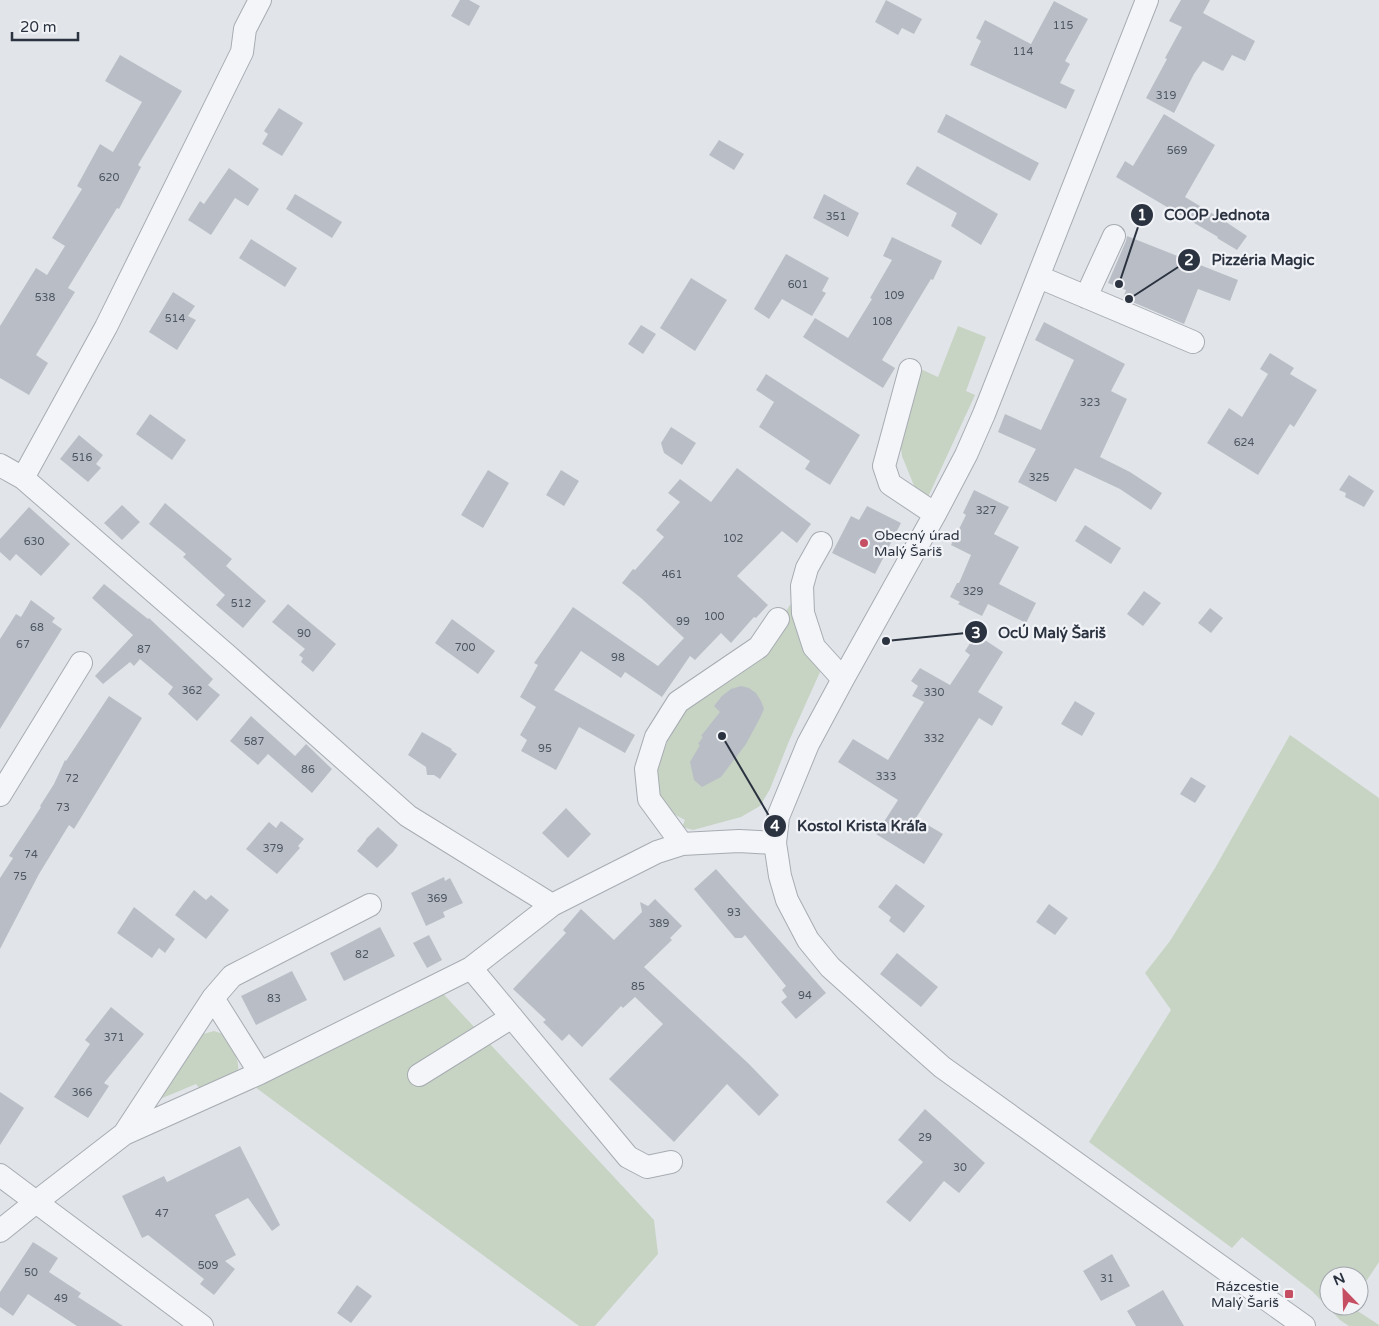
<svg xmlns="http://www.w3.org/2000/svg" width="1379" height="1326" font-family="'Varela Round',sans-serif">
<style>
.green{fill:#c7d3c3}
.building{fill:#b9bec6}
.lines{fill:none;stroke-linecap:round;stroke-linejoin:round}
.minor-casing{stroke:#a7acb3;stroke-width:24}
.minor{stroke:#f4f5f8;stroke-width:22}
.poi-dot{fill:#c64e62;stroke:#f1f3f7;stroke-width:2}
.labels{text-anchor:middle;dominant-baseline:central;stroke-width:4.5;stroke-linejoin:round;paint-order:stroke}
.number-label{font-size:11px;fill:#4e5662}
.poi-label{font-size:14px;fill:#2b3340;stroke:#f1f3f7;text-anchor:start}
.leader{fill:none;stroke:#2b3340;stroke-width:2}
.callout-dot{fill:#2b3340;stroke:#f1f3f7;stroke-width:2}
.mark-label{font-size:15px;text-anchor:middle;font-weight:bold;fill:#fff}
.callout-label{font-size:15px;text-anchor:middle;font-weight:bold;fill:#2b3340;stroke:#f1f3f7;stroke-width:4.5;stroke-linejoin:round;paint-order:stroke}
</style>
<rect width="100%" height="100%" fill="#e1e5e9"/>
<path class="green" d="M958 326 986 337 966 391 975 395 928 497 919 498 902 456 900 441 914 366 938 377Z
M795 598 803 637 820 672 789 741 770 789 760 806 741 817 693 830 682 827 685 820 670 812 657 792V766L672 731 677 720 692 704 765 654 788 608Z
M1290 735 1379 798V1262L1359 1292V1276H1329V1306H1350L1379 1325V1326H1349L1340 1320 1312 1291 1242 1237 1232 1248 1089 1142 1171 1010 1145 973 1170 941 1215 868Z
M435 985 654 1220 658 1254 595 1326H579L255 1087Z
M214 1031 223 1034C231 1048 247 1066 232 1080 228 1084 210 1091 204 1094L196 1084 160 1099 196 1036Z"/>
<path class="building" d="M460 0H469L480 6 469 26 451 16Z
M886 0 922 19 914 34 902 28 898 35 875 22Z
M1181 0H1210L1203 13 1255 41 1245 61 1232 55 1223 71 1203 61 1194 74 1174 113 1146 98 1167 59 1165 58 1182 27 1169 21Z
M1054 1 1088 19 1065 61 1070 64 1060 83 1075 90 1066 109 970 65 981 41 976 38 985 20 1031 44Z
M120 55 182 91 138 165 141 167 119 209 117 208 68 288 75 292 36 355 48 363 29 395 0 378V326L36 268 47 275 65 246 52 238 82 189 77 186 100 144 113 152 142 102 105 81Z
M279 108 303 123 282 156 262 144 268 134 264 131Z
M946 114 1039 163 1030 181 937 132Z
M1164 114 1215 145 1185 197 1223 220 1247 236 1237 250 1217 238 1218 237 1116 177 1125 161 1133 166Z
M719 140 744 154 734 170 709 155Z
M917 166 998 214 981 245 951 226 957 213 906 184Z
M229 168 259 189 248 206 235 198 211 235 188 220 200 201 204 204Z
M295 194 342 222 332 238 286 209Z
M824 194 859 213 848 237 813 218Z
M1127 236 1238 280 1230 301 1198 289 1184 324 1123 298 1126 290 1108 283 1126 241Z
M892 237 942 261 933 280 931 279 882 360 895 368 883 388 803 337 815 318 848 338 872 299 870 298 892 260 883 256Z
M251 239 297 268 285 287 239 258Z
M786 254 829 278 822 291 826 293 812 316 782 299 769 319 754 309Z
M691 278 727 300 695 351 660 328Z
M173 292 195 306 188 316 196 320 177 350 149 332Z
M1044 322 1125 364 1111 391 1127 399 1100 457 1130 472 1162 493 1151 510 1120 489 1075 468 1056 502 1018 482 1036 449 998 432 1005 414 1041 430 1074 360 1035 340Z
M641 325 656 334 643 354 628 344Z
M1270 353 1294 368 1290 374 1317 390 1294 427 1290 424 1258 475 1207 443 1229 408 1242 417 1268 374 1260 369Z
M766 374 860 435 830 485 805 469 810 461 759 427 774 402 756 390Z
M150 414 186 440 172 460 136 434Z
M671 427 696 443 682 465 664 453 661 443Z
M79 435 103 455 96 464 101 468 88 482 60 459Z
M737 468 811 524 797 543 782 531 737 576 768 605 756 618 754 617 731 643 721 633 695 660 690 656 662 697 625 672 621 678 581 651 554 690 635 735 625 753 579 727 556 770 521 751 527 740 520 735 536 707 520 697 538 665 534 663 573 607 658 666 684 638 641 598 622 583 633 569 635 570 664 537 656 530 680 502 668 493 680 479 711 502Z
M488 470 509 483 483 528 461 515Z
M561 470 579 481 564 506 546 495Z
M1349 475 1374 491 1364 507 1345 497 1346 493 1339 490Z
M974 490 1009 507 994 534 1019 547 999 584 1036 603 1026 623 988 604 982 616 958 604 960 602 950 597 957 583H959L971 555 951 545 966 515 963 513Z
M165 503 232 559 226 566 266 601 243 628 216 605 225 595 183 557 186 554 149 524Z
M122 505 140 522 122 540 104 523Z
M867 506 901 523 875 574 832 553 851 516 859 520Z
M29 507 70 544 41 576 16 554 10 561 0 552V539Z
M1085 525 1121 548 1111 564 1075 541Z
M104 584 148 619 149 618 213 679 208 685 220 695 197 721 168 694 173 687 140 659 134 666 130 662 103 684 95 676 133 635 92 598Z
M1144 591 1161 603 1143 626 1127 614Z
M31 600 55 618 52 622 62 629 0 729V639L16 614 21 617Z
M288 604 336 644 313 672 301 662 303 658 299 655 305 649 272 622Z
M1210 608 1223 618 1211 633 1198 623Z
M452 619 495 651 478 674 435 643Z
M976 634 1003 652 978 692 1003 707 992 726 979 718 916 818 943 834 924 864 876 834 898 800 838 762 853 739 888 760 924 702 912 696 918 686 911 681 920 668 950 685 970 655 965 651Z
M741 686 749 688 756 693 761 701 764 709 760 718 746 744 721 777 702 787 694 780 690 762 700 745 698 744 703 737 701 736 720 712 714 706 722 696 731 689Z
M109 696 142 718 74 829 69 825 39 874 0 949V878L13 858 9 856 41 807 40 806 54 784 65 760 66 761Z
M1075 701 1095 713 1082 736 1061 724Z
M251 716 295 756 306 744 332 769 312 793 268 754 258 765 230 741Z
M422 732 452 749 451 750 457 754 440 779 434 775H427L426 767 408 755Z
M1191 777 1206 786 1195 803 1180 794Z
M566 808 591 834 568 858 542 833Z
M281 821 304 839 298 846 300 848 277 874 246 849 269 822 276 828Z
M378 827 398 845 393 852 377 868 357 851 366 840V839Z
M716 869 826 993 796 1019 781 1002 787 997 782 990 786 986 745 935 742 938H735L694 889Z
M444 877 445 881 450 878 463 903 443 912 445 917 426 926 411 893Z
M896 884 925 906 904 933 889 921 891 917 878 907Z
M194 890 206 900 211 895 229 910 206 939 175 915Z
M655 899 682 926 670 938 672 940 644 967 748 1063 779 1095 759 1116 727 1084 674 1142 609 1079 663 1024 635 997 623 1008 621 1006 582 1047 569 1034 562 1041 543 1022 546 1020 513 989 566 933 563 930 581 909 614 940 642 912 640 902 648 906Z
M1049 904 1068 918 1055 935 1036 922Z
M134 907 175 939 165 953 159 948 152 958 117 933Z
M380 927 395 956 344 981 330 953Z
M429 935 442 960 427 968 413 943Z
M897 953 938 987 921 1007 880 974Z
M292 971 307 1000 256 1025 241 996Z
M111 1007 144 1034 104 1083 109 1086 88 1118 54 1097 90 1044 85 1040Z
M0 1092 24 1108 0 1145Z
M925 1109 985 1163 959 1193 944 1181 910 1222 886 1202 923 1162 898 1140Z
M240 1146 280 1225 272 1231 248 1198 215 1215 236 1255 225 1261 235 1269 214 1295 200 1284 204 1279 148 1235 142 1238 122 1196 164 1176 167 1182Z
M33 1242 58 1258 49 1272 81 1293 78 1297 123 1326H77L28 1294 13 1316 0 1307V1292Z
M1112 1254 1130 1286 1101 1301 1083 1271Z
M357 1285 372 1296 351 1323 337 1313Z
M1163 1290 1184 1326H1136L1127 1311Z"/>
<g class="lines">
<g class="minor-casing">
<path id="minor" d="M1147 0 984 414 966 455 935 514 843 679 808 744 778 817 775 843 780 876 787 900 808 940 830 967 899 1029 942 1067 1304 1326
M1039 277 1193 342
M1086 297 1114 236
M910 370 884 466 890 484 935 514
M0 465 23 478 228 656 408 816 552 905
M23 478 106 327 242 52 245 29 260 0
M821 543 807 568 802 586 803 613 814 647 843 679
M0 795 81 663
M682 844 649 799 646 769 656 737 678 702 759 647 778 619
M471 968 628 1157 647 1167 671 1162
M213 998 260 1073
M419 1075 512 1017
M124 1134 213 998 232 976 370 905
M0 1175 36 1202 0 1231
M202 1326 36 1202 124 1134 260 1073 471 968 552 905 657 852 682 844 739 841 775 843"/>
</g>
<use href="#minor" class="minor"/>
</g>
<g class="poi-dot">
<circle cx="864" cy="543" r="5"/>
<rect x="1284" y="1289" width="10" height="10" rx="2.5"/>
</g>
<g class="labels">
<g class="number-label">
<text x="1063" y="25">115</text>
<text x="1023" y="51">114</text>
<text x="1166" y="95">319</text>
<text x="1177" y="150">569</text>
<text x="109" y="177">620</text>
<text x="836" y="216">351</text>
<text x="798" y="284">601</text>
<text x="894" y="295">109</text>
<text x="45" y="297">538</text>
<text x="175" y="318">514</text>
<text x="882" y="321">108</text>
<text x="1090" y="402">323</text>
<text x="1244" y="442">624</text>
<text x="82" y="457">516</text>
<text x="1039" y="477">325</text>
<text x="986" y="510">327</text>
<text x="733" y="538">102</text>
<text x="34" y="541">630</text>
<text x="672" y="574">461</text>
<text x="973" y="591">329</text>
<text x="241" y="603">512</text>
<text x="714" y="616">100</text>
<text x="683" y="621">99</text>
<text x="37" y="627">68</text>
<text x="304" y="633">90</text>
<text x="23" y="644">67</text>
<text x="465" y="647">700</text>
<text x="144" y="649">87</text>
<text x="618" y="657">98</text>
<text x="192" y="690">362</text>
<text x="934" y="692">330</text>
<text x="934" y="738">332</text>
<text x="254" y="741">587</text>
<text x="545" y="748">95</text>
<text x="308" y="769">86</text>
<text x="886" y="776">333</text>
<text x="72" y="778">72</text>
<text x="63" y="807">73</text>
<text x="273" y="848">379</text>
<text x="31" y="854">74</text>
<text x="20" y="876">75</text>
<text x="437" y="898">369</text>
<text x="734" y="912">93</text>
<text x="659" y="923">389</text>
<text x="362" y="954">82</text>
<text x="638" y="986">85</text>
<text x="805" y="995">94</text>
<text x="274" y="998">83</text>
<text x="114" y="1037">371</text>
<text x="82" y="1092">366</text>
<text x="925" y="1137">29</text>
<text x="960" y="1167">30</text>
<text x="162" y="1213">47</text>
<text x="208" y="1265">509</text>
<text x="31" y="1272">50</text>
<text x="1107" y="1278">31</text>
<text x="61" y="1298">49</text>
</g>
<g class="poi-label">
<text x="874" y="535">Obecný úrad<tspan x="874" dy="16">Malý Šariš</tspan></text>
<text x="1279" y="1286" text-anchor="end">Rázcestie<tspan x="1279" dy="16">Malý Šariš</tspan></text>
</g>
</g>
<path class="leader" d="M1119 284L1142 215M1129 299L1189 260M886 641L976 632M722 736L775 826"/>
<g class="callout-dot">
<circle cx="1119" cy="284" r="5"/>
<circle cx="1129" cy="299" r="5"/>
<circle cx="886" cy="641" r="5"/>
<circle cx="722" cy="736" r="5"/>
<circle cx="1142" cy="215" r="12"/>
<circle cx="1189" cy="260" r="12"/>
<circle cx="976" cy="632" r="12"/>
<circle cx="775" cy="826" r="12"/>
</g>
<g class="mark-label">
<text x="1142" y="220">1</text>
<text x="1189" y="265">2</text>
<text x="976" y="638">3</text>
<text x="775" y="831">4</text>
</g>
<g class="callout-label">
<text x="1217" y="220">COOP Jednota</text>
<text x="1263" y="265">Pizzéria Magic</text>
<text x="1052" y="638">OcÚ Malý Šariš</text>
<text x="862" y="831">Kostol Krista Kráľa</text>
</g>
<g transform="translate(1344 1291) rotate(337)"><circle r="24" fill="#f1f3f7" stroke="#a2a6ae"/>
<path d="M0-4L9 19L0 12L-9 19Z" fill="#c64e62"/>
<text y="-8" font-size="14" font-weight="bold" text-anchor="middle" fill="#2b3340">N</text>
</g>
<path d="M12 32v8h66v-8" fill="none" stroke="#2b3340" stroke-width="2.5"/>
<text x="20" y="32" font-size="15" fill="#2b3340" stroke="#f1f3f7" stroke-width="4" paint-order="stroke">20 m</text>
</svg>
